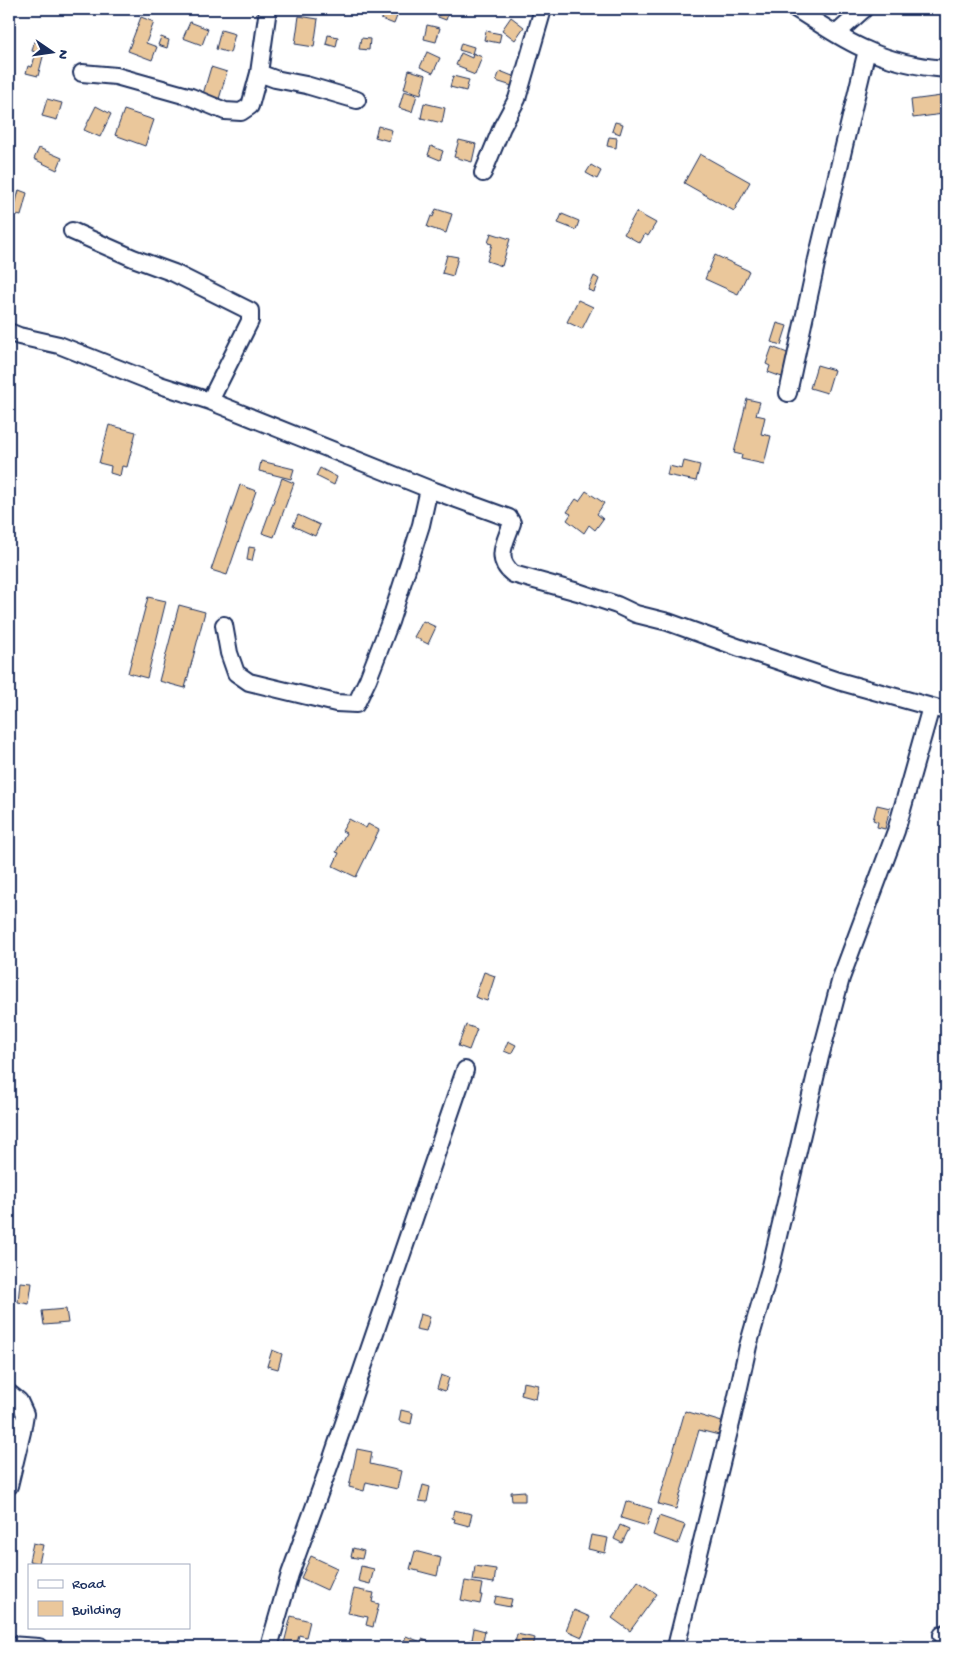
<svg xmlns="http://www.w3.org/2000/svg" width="955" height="1656" font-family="'Gochi Hand',sans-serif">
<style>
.building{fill:#eac79b;stroke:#1b2f5e}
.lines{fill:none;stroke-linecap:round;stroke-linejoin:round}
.street-casing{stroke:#1b2f5e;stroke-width:20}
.street{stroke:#fff;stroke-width:16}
</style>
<rect width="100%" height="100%" fill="#fff"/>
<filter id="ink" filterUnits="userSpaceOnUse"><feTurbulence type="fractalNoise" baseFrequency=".02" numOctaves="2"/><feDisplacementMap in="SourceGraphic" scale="10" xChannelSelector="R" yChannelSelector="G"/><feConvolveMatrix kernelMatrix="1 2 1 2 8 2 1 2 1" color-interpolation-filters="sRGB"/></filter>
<g filter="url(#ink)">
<path class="building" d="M385 9H395L399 11 394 24 381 19Z
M442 9H450L446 20 438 17Z
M299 16 318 19 314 47 295 44Z
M141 17 154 22 146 43 157 47 152 60 128 51Z
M511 17 524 27 515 40 502 30Z
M190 22 208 29 202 45 183 38Z
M427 25 440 28 436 42 424 39Z
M221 30 235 34 230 53 216 49Z
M486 31 501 34 499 43 484 40Z
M328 35 338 37 336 47 326 44Z
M161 37 169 40 167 48 158 45Z
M361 38 370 39 369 50 359 49Z
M34 42 46 45 38 76 26 73 28 66 32 67 36 52 32 51Z
M461 43 474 47 472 54 459 50Z
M427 52 440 58 433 73 420 67Z
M461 53 472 58 473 53 482 57 475 75 465 71 466 69 456 65Z
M211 67 227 72 219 99 203 94Z
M409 70 426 75 421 94 404 89Z
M500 71 515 77 512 86 496 81Z
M453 76 469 80 466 91 450 87Z
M404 91 417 95 412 112 399 108Z
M941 96 943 114 913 118 911 100Z
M47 99 62 103 57 120 42 116Z
M424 103 445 108 442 123 421 118Z
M96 106 111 114 100 137 84 130Z
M124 110 154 120 145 146 115 135Z
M615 122 623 124 620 134 612 131Z
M378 126 392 130 389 141 375 137Z
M609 137 617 138 616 148 607 146Z
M459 140 476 144 472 162 454 157Z
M431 146 443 151 440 160 428 155Z
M39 148 62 158 57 170 34 159Z
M700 154 750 182 734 211 684 183Z
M591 165 601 171 597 179 586 173Z
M19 190 27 193 21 216 13 214Z
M436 209 452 214 446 233 427 227 431 216 433 217Z
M636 212 656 223 648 236 645 234 640 243 624 234Z
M562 214 579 221 576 230 558 223Z
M491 233 510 239 502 266 487 261 492 244 488 243Z
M447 255 458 257 453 276 442 273Z
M715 255 749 271 738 294 705 279Z
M594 276 599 279 594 292 588 290Z
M578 300 593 307 582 329 567 322Z
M777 323 787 326 781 345 771 342Z
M772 347 790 354 782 377 768 372 770 366 766 364Z
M817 365 834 370 827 393 810 388Z
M747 399 760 402 756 415 765 417 761 434 771 436 764 464 741 459 742 455 734 453Z
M109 425 136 432 127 467 122 466 120 476 110 473 111 466 99 463Z
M261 461 294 469 291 479 259 471Z
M684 461 700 465 696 481 667 475 669 466 682 469Z
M320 468 337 477 334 485 316 476Z
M282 478 294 483 274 537 262 533Z
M240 485 256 491 227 575 211 570Z
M586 491 604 503 597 514 603 519 595 530 589 525 584 533 567 520 571 514 567 512 576 499 579 501Z
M298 515 320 525 315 536 293 526Z
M249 547 255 548 252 561 247 560Z
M148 597 166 601 147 678 128 673Z
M179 605 205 612 185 688 159 681Z
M423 621 436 627 428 644 414 637Z
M877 805 890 808 885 829 877 827 878 822 873 820Z
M349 819 366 828 368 824 379 830 356 877 333 866 339 853 336 852 346 833 342 831Z
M484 972 495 976 487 1001 475 997Z
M466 1025 477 1029 469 1050 458 1046Z
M508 1041 516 1045 511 1054 504 1051Z
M20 1282 32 1283 29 1304 18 1302Z
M66 1309 68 1323 44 1325 42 1311Z
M420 1314 430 1317 426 1331 416 1329Z
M272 1350 282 1354 278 1369 267 1366Z
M441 1375 449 1378 445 1391 437 1388Z
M523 1382 539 1385 536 1399 521 1395Z
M401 1410 413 1413 411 1424 399 1421Z
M685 1411 722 1422 719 1435 699 1430 676 1509 658 1504Z
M357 1449 372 1452 370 1464 401 1471 397 1489 366 1482 364 1491 349 1487Z
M423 1485 430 1487 427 1502 419 1501Z
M525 1491V1501H512L511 1492Z
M626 1501 652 1509 647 1526 621 1518Z
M454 1510 472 1514 469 1526 454 1522 455 1519 452 1518Z
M659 1516 685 1525 678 1544 653 1535Z
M620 1525 629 1529 622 1543 614 1539Z
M591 1535 608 1538 605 1553 588 1549Z
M33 1543 43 1545 39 1563 29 1561Z
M353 1548 364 1551 362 1559 351 1557Z
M415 1551 441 1558 437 1576 410 1569Z
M311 1556 337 1568 327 1590 301 1578Z
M361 1566 374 1569 370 1584 358 1581Z
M475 1566 496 1569 494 1583 473 1580Z
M465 1581 482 1584 480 1595H482L480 1604 461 1600Z
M638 1581 657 1594 630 1631 612 1618Z
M354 1589 374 1593 372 1602 379 1604 373 1627 366 1625 368 1617 348 1613Z
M496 1596 512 1599 510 1607 494 1604Z
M574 1610 590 1617 582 1637 566 1630Z
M291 1616 310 1621 306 1637 299 1635 296 1647H283Z
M474 1628 485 1631 482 1647H467L469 1640H472Z
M517 1634 535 1638 533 1647H514Z
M406 1636 421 1642 422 1639 432 1643 431 1647H402Z
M900 1639 914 1647H895Z"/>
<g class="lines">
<g class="street-casing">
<path id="street" d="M796 9C819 23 842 40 867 50 891 61 920 67 946 69
M836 34 864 9
M82 73 116 76 191 97 225 111 241 112 250 106 259 73 268 9
M259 73 275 79 306 85 357 100
M483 173 502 127 517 99 543 9
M72 231 133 258 174 273 250 311V321L210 401
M9 332 19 336 59 345 160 385 210 401 429 489 509 518 512 523C505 543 494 559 513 574L578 592 617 605 636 614 668 622 740 648 838 681 946 711
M788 393 817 259 867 50
M224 625 229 653 236 673 249 682 336 703 356 704 368 679 390 622 421 525 429 489
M9 1393 19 1401 25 1414 22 1432 9 1486
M942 1635 946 1633
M9 1645 39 1647
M269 1647 290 1574 331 1461 465 1070
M676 1647 732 1419 748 1346 771 1266 820 1057 841 978 896 831 931 707"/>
</g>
<use href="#street" class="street"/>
</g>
</g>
<rect width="955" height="1656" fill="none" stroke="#fff" stroke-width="30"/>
<rect x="15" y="15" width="925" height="1626" fill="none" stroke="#1b2f5e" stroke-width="2" filter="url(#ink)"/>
<rect x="28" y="1564" width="162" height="65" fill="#ffffff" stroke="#a4acbf"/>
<rect x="38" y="1580" width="25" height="8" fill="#ffffff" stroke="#a4acbf"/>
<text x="72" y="1588" font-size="15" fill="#1b2f5e">Road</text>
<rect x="38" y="1601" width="25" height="15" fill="#eac79b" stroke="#a4acbf"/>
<text x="72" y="1614" font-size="15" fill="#1b2f5e">Building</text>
<g transform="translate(52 52) rotate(103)" stroke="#ffffff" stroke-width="4" paint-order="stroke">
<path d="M0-4L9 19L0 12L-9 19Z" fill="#1b2f5e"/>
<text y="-8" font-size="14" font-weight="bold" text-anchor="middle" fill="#1b2f5e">N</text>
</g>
</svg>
